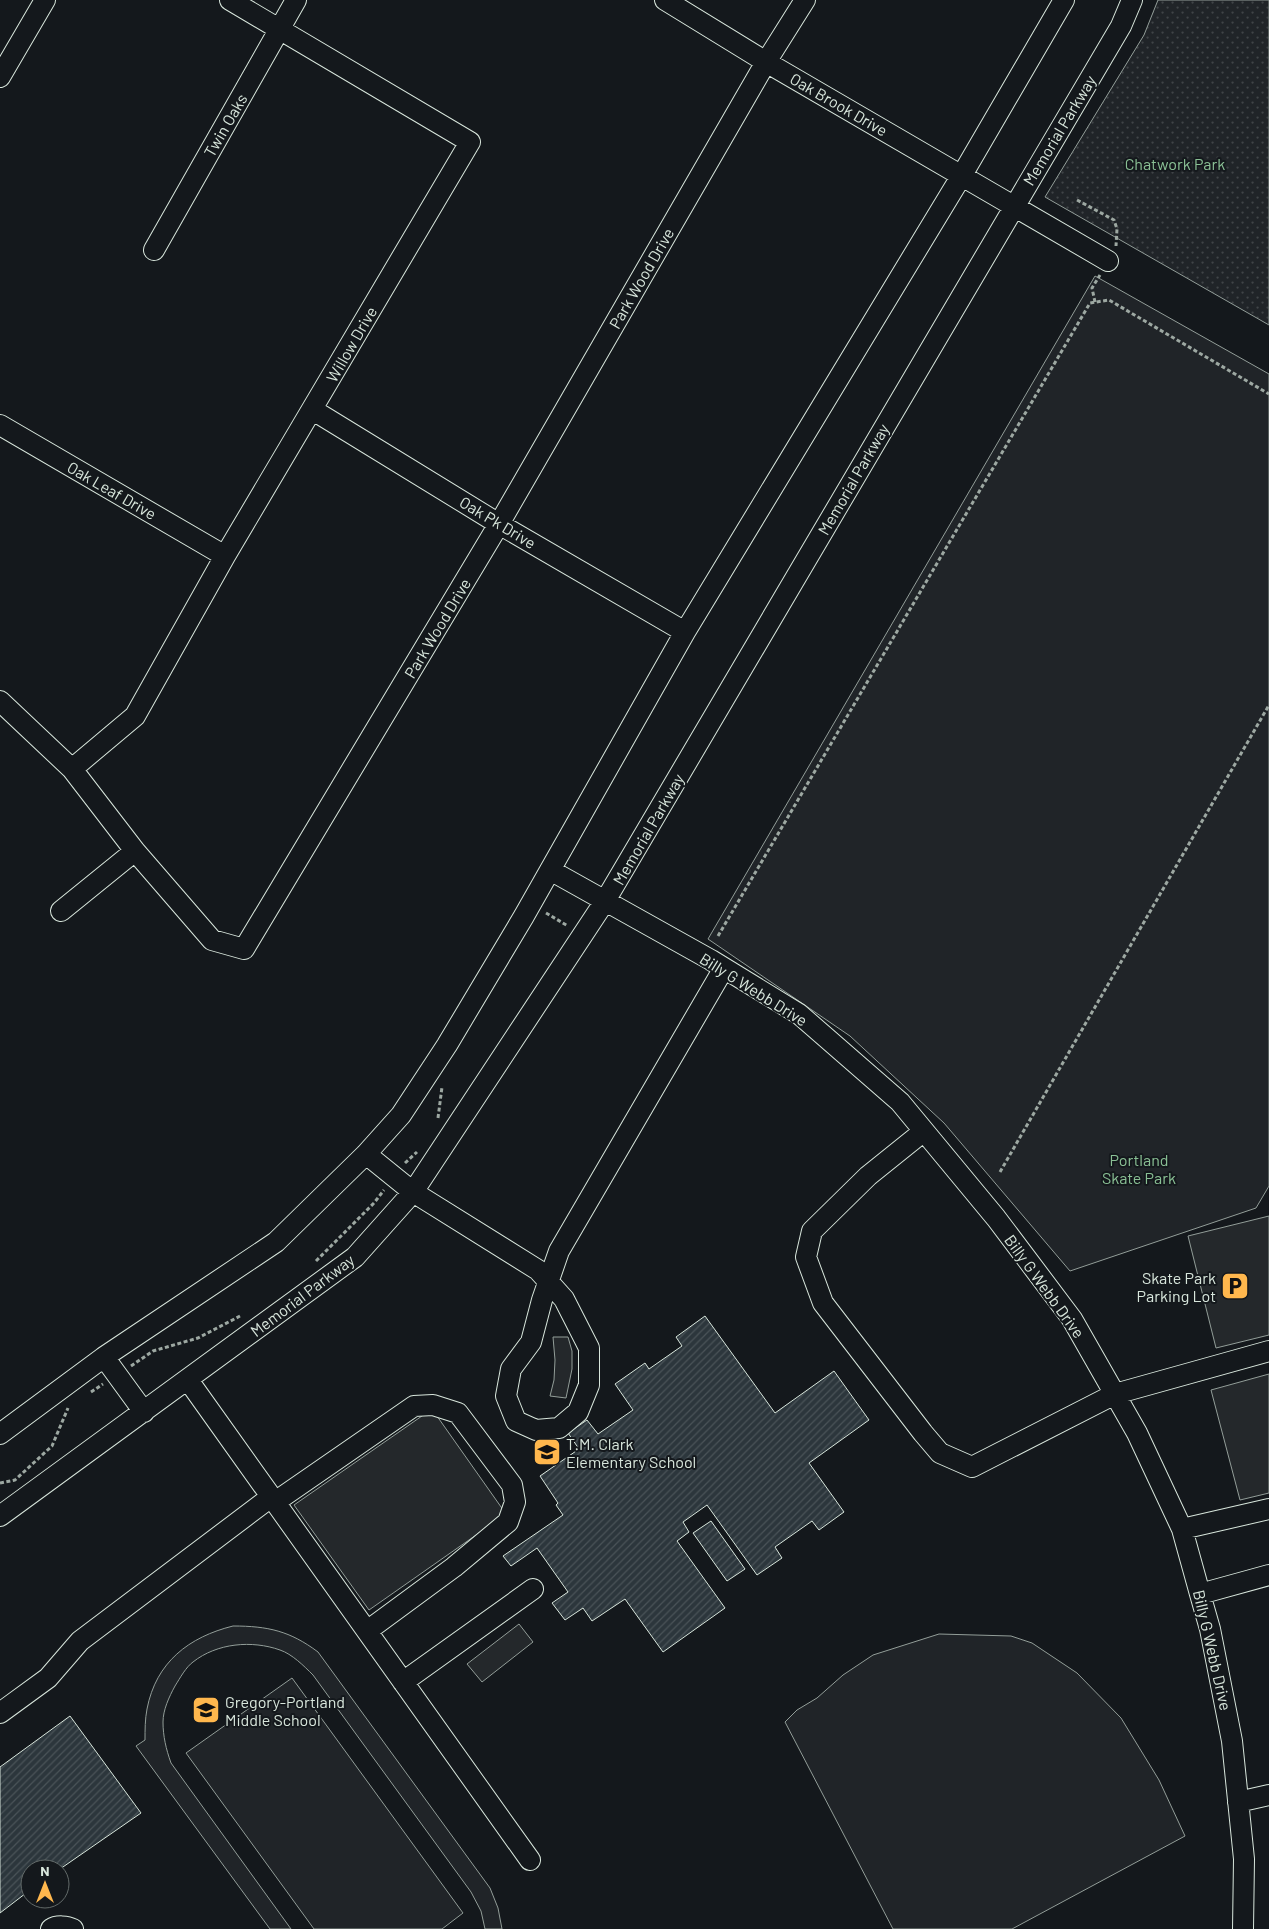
<svg xmlns="http://www.w3.org/2000/svg" width="1269" height="1929" font-family="Barlow,sans-serif">
<style>
.park{fill:url(#park-dots);stroke:#939e99}
.pitch{fill:#202428;stroke:#939e99}
.parking{fill:#24282b;stroke:#939e99}
.building{fill:url(#building-hatch);stroke:#d8e6dc}
.lines{fill:none;stroke-linecap:round;stroke-linejoin:round}
.minor-casing{stroke:#d8e6dc;stroke-width:22}
.path{stroke:#9da8a2;stroke-width:3;stroke-dasharray:4 2.5;stroke-linecap:butt}
.minor{stroke:#14181c;stroke-width:20}
.labels{text-anchor:middle;dominant-baseline:central;stroke-width:4;stroke-linejoin:round;paint-order:stroke}
.street-label{font-size:16px;fill:#d8e6dc;stroke:#14181c}
.park-label{font-size:16px;fill:#8ac095;stroke:#14181c}
.poi-label{font-size:16px;fill:#d8e6dc;stroke:#14181c;text-anchor:start}
</style>
<defs>
<pattern id="park-dots" width="8" height="8" patternUnits="userSpaceOnUse" patternTransform="scale(1.25)"><rect width="8" height="8" fill="#202428"/><path d="M2 2h.1M6 6h.1" fill="none" stroke="#404447" stroke-width="1.8" stroke-linecap="round"/></pattern>
<pattern id="building-hatch" width="6" height="6" patternUnits="userSpaceOnUse" patternTransform="scale(1.25)"><rect width="6" height="6" fill="#2c363c"/><path d="M-1 1l2-2M0 6l6-6M5 7l2-2" fill="none" stroke="#4a5358"/></pattern>
</defs>
<rect width="100%" height="100%" fill="#14181c"/>
<path class="park" d="M1158 0H1269V325L1045 197 1144 35Z"/>
<path class="pitch" d="M1095 276 1269 374V1186L1256 1208 1070 1271 944 1123 850 1036 708 939Z
M233 1626C268 1626 290 1631 318 1652L490 1888 498 1908 502 1929H485L481 1911 471 1892 313 1675C304 1666 292 1654 280 1650 252 1640 217 1643 193 1662 186 1667 180 1678 175 1686 169 1697 163 1710 163 1722 163 1736 166 1749 171 1763L291 1929H270L136 1746 145 1740C145 1730 145 1719 147 1709 156 1662 189 1637 233 1626Z
M939 1634 1011 1636 1032 1643 1077 1673 1121 1718 1159 1780 1185 1836 1012 1929H893L785 1722 797 1710 817 1698 843 1675 873 1655Z
M292 1678 463 1913 442 1929H314L186 1753Z"/>
<path class="parking" d="M1269 1216V1335L1216 1348 1188 1236Z
M553 1337H568L572 1351V1369L566 1398 550 1396 554 1380 555 1360Z
M1269 1374V1493L1240 1500 1211 1390Z
M432 1409 506 1514 369 1610 294 1505Z
M519 1624 533 1642 482 1682 467 1664Z"/>
<path class="building" d="M705 1316 775 1413 834 1371 869 1420 809 1463 844 1512 819 1530 812 1521 775 1547 782 1558 757 1575 707 1505 683 1522 689 1532 677 1541 725 1608 663 1652 625 1599 592 1621 583 1608 565 1620 552 1603 568 1592 537 1548 511 1566 503 1556 563 1515 556 1505 558 1503 540 1476 579 1449 568 1433 587 1420 598 1434 633 1410 615 1384 645 1363 649 1369 682 1346 676 1337Z
M711 1521 745 1569 727 1581 693 1533Z
M70 1716 141 1813 60 1869H30V1890L0 1913V1767Z"/>
<g class="lines">
<g class="minor-casing">
<path id="minor" d="M665 0 766 62 1108 261
M0 77 45 0
M154 250 296 0
M313 410 499 524 685 632
M0 425 225 556
M0 701 72 769 135 851 212 940 244 949 499 524 766 62 805 0
M72 769 135 716 225 556 470 142 230 0
M550 870 711 960 799 1014 900 1102 996 1218 1072 1319 1137 1433 1182 1529 1200 1594 1210 1629 1232 1741 1244 1859 1243 1929
M61 911 135 851
M924 1131 868 1176 812 1231 806 1257 823 1303 923 1433 940 1453 972 1467 1115 1394 1269 1351
M366 1154 413 1192 538 1270 564 1299 589 1348V1385L578 1412 559 1428 536 1430 516 1421 506 1396 511 1369 531 1342 542 1300 559 1251 724 968
M104 1357 144 1412
M188 1380 530 1860
M0 1434 104 1357 276 1242 366 1154 401 1115 447 1045 524 916 685 632 962 175 1064 0
M275 1502 414 1406 433 1405 458 1413 512 1485 515 1502 508 1522 454 1567 367 1631
M0 1516 355 1257 413 1192 605 901 1121 26 1132 0
M1182 1529 1269 1509
M1200 1594 1269 1575
M403 1682 533 1589
M0 1713 48 1678 80 1641 271 1497
M1238 1802 1269 1795
M51 1929C57 1925 67 1926 73 1929"/>
</g>
<path class="path" d="M1077 200 1114 220 1117 229 1116 246
M1095 302 1092 288 1100 275
M546 913 568 926
M718 936 1090 303 1109 300 1269 394
M438 1118 442 1087
M405 1163 417 1152
M1000 1172 1269 705
M316 1261 374 1203 384 1190
M131 1366 153 1351 198 1338 240 1316
M91 1392 103 1384
M0 1483 15 1480 52 1446 68 1408"/>
<use href="#minor" class="minor"/>
</g>
<defs>
<g id="parking-square" transform="scale(1.4375)"><rect x="-9" y="-9" width="18" height="18" rx="4" fill="#ffb74d" stroke="#14181c"/><path d="M-3.5-5.5H1a3.5 3.5 0 0 1 0 7H-1V5.5H-3.5ZM-1-3.4V-.6H.8a1.4 1.4 0 0 0 0-2.8Z" fill="#111"/></g>
<g id="school-square" transform="scale(1.4375)"><rect x="-9" y="-9" width="18" height="18" rx="4" fill="#ffb74d" stroke="#14181c"/><path d="M0-5L7-2L0 1L-7-2ZM-4 1L0 2.5L4 1V4Q0 6-4 4Z" fill="#111"/></g>
</defs>
<g fill-rule="evenodd">
<use href="#parking-square" x="1235" y="1286"/>
<use href="#school-square" x="547" y="1452"/>
<use href="#school-square" x="206" y="1710"/>
</g>
<g class="labels">
<g class="street-label">
<text transform="translate(839 104) rotate(30)">Oak Brook Drive</text>
<text transform="translate(225 125) rotate(-60)">Twin Oaks</text>
<text transform="translate(1059 130) rotate(-59)">Memorial Parkway</text>
<text transform="translate(641 278) rotate(-60)">Park Wood Drive</text>
<text transform="translate(351 344) rotate(-60)">Willow Drive</text>
<text transform="translate(853 479) rotate(-60)">Memorial Parkway</text>
<text transform="translate(112 490) rotate(30)">Oak Leaf Drive</text>
<text transform="translate(498 522) rotate(31)">Oak Pk Drive</text>
<text transform="translate(437 628) rotate(-59)">Park Wood Drive</text>
<text transform="translate(648 829) rotate(-60)">Memorial Parkway</text>
<text transform="translate(754 989) rotate(32)">Billy G Webb Drive</text>
<text transform="translate(1045 1286) rotate(54)">Billy G Webb Drive</text>
<text transform="translate(302 1295) rotate(-37)">Memorial Parkway</text>
<text transform="translate(1213 1650) rotate(77)">Billy G Webb Drive</text>
</g>
<g class="park-label">
<text x="1175" y="163">Chatwork Park</text>
<text x="1139" y="1159">Portland<tspan x="1139" dy="18">Skate Park</tspan></text>
</g>
<g class="poi-label">
<text x="1216" y="1277" text-anchor="end">Skate Park<tspan x="1216" dy="18">Parking Lot</tspan></text>
<text x="566" y="1443">T.M. Clark<tspan x="566" dy="18">Elementary School</tspan></text>
<text x="225" y="1701">Gregory-Portland<tspan x="225" dy="18">Middle School</tspan></text>
</g>
</g>
<g transform="translate(45 1884)"><circle r="24" fill="#14181c" stroke="#626a69"/>
<path d="M0-4L9 19L0 12L-9 19Z" fill="#ffb74d"/>
<text y="-8" font-size="14" font-weight="bold" text-anchor="middle" fill="#d8e6dc">N</text>
</g>
</svg>
